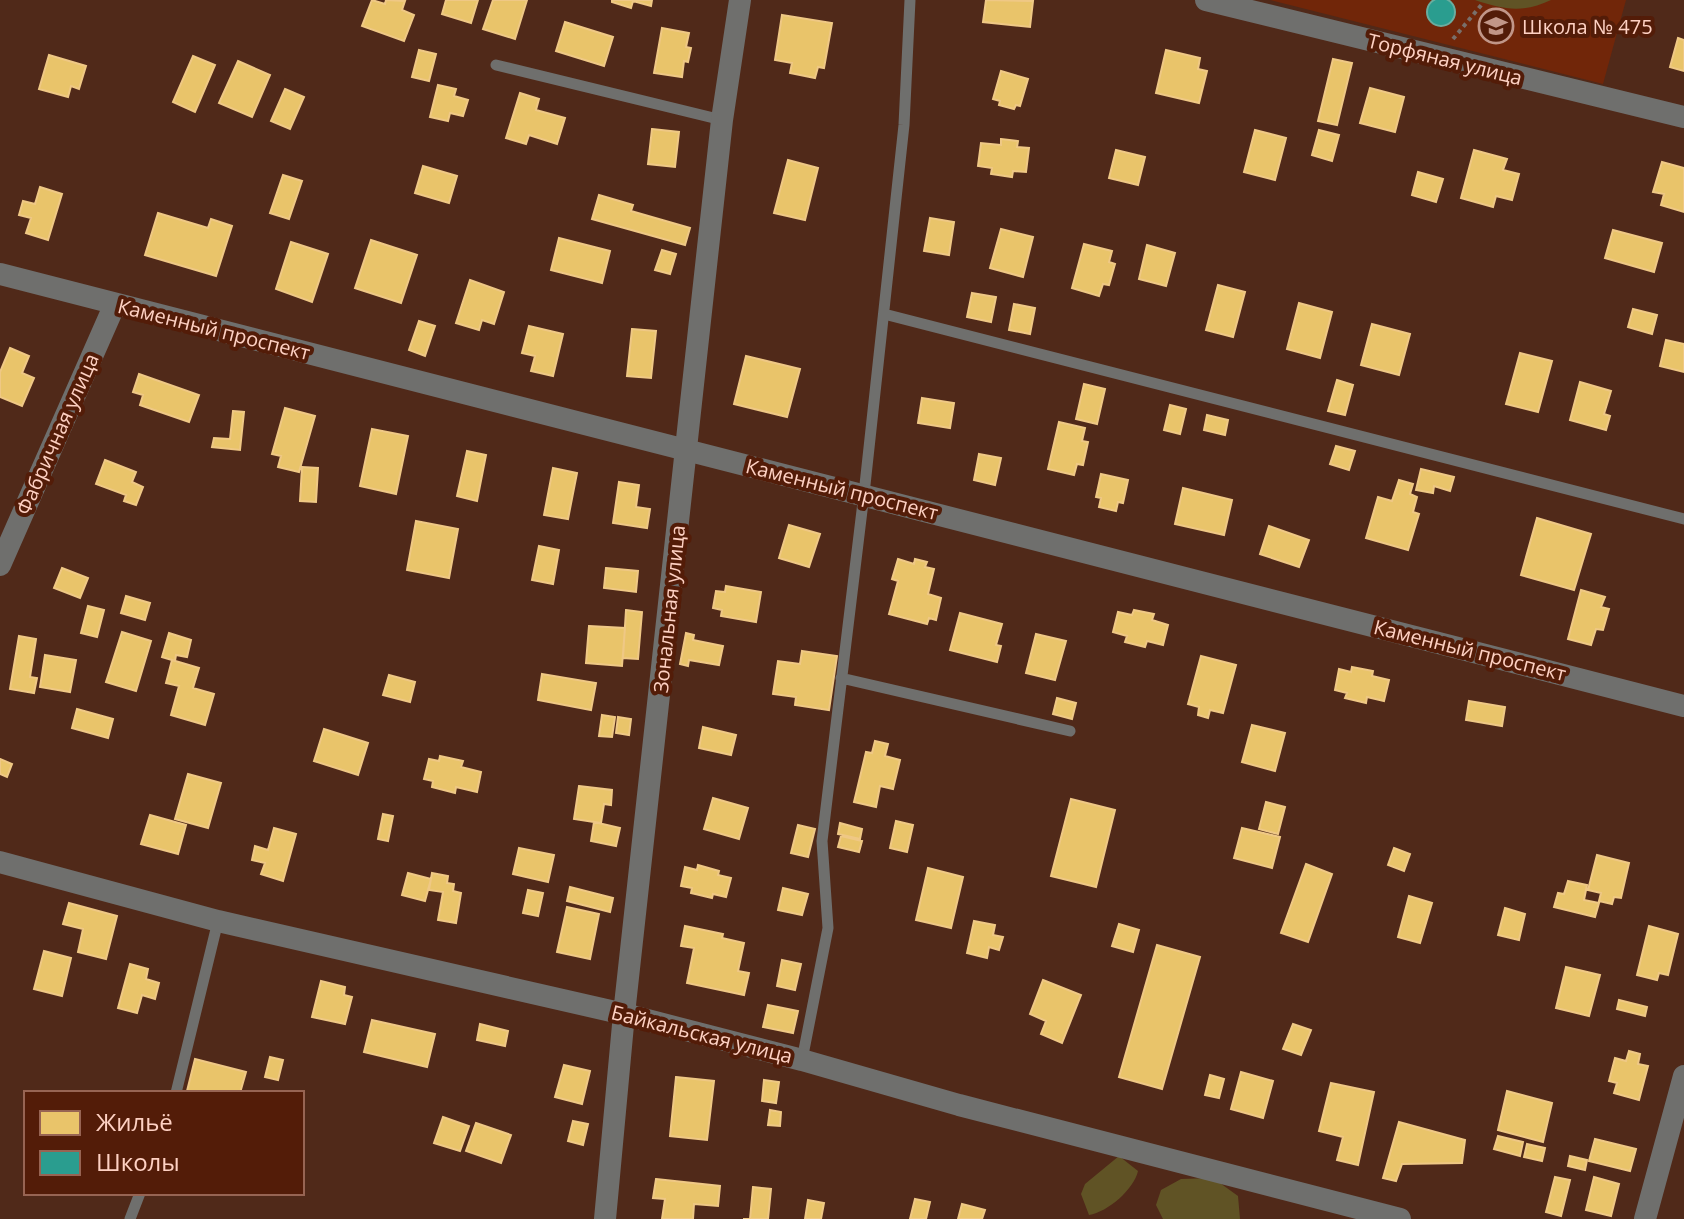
<svg xmlns="http://www.w3.org/2000/svg" width="1684" height="1219" font-family="'Open Sans',sans-serif">
<style>
.built{fill:#712609}
.green{fill:#605325}
.homes{fill:#e9c46a;stroke:#efc885;stroke-width:2}
.schools{fill:#2a9d8f;stroke:#6aad9f;stroke-width:2}
.lines{fill:none;stroke-linecap:round;stroke-linejoin:round}
.path{stroke:#796f6a;stroke-width:4;stroke-dasharray:4 4;stroke-linecap:butt}
.service{stroke:#6f6f6d;stroke-width:11}
.minor{stroke:#6f6f6d;stroke-width:22}
.labels{text-anchor:middle;dominant-baseline:central;stroke-width:8;stroke-linejoin:round;paint-order:stroke}
.poi-label{font-size:20px;fill:#fed1c3;stroke:#531c08;text-anchor:start}
.street-label{font-size:20px;fill:#fed1c3;stroke:#531c08}
</style>
<rect width="100%" height="100%" fill="#502919"/>
<path class="built" d="M1270 0H1626L1603 84Z"/>
<path class="green" d="M1475 0H1551C1524 13 1504 10 1475 0Z
M1119 1156 1138 1171C1134 1189 1108 1212 1089 1215L1081 1194 1085 1184Z
M1213 1178 1238 1196 1240 1219H1163L1156 1205 1161 1190 1181 1179Z"/>
<path class="homes" d="M372 0 385 4 386 0 405 1 402 10 414 15 404 41 362 26Z
M446 0H478L471 23 442 14Z
M493 0H527L515 39 483 29Z
M612 0H652L651 6 633 1 631 8 612 2Z
M986 0 1033 1 1030 27 983 22Z
M782 15 832 23 824 68 818 67 815 78 790 73 792 63 775 60Z
M565 22 613 37 604 66 556 51Z
M662 28 689 33 686 47 691 48 688 62 684 61 682 77 654 73Z
M1678 38 1684 40V71L1670 67Z
M419 50 436 54 429 81 412 77Z
M1166 50 1200 58 1198 69 1207 71 1199 103 1156 93Z
M49 55 86 66 79 89 71 86 68 97 39 89Z
M193 56 215 65 195 112 173 102Z
M1333 59 1352 63 1337 125 1318 121Z
M238 61 270 75 252 117 219 103Z
M1001 71 1028 79 1020 106 1016 105 1014 109 999 105 1000 101 993 99Z
M438 85 456 89 454 96 468 100 463 116 450 113 448 121 430 117Z
M1370 88 1404 97 1395 132 1360 123Z
M285 89 304 97 290 129 271 121Z
M520 93 539 99 536 110 565 118 557 144 529 135 526 144 506 138Z
M652 129 679 132 675 167 648 164Z
M1255 130 1286 138 1275 180 1244 172Z
M1319 130 1339 135 1332 161 1312 155Z
M1001 139 1018 141 1017 147 1029 148 1026 172 1013 171 1012 177 991 174 992 168 978 166 981 143 1001 145Z
M1116 150 1145 157 1138 185 1109 178Z
M1474 150 1507 159 1503 170 1519 174 1512 200 1496 196 1493 207 1461 198Z
M788 160 818 168 805 220 774 213Z
M1662 162 1684 168V212L1661 205 1664 194 1653 192Z
M423 166 457 176 449 203 415 193Z
M1418 172 1443 179 1436 202 1412 195Z
M283 175 302 181 289 219 270 213Z
M40 187 62 194 48 240 26 233 31 218 19 215 23 201 35 204Z
M599 195 633 205 631 211 690 228 685 245 592 219Z
M158 213 208 228 211 219 232 226 216 276 145 255Z
M930 218 954 222 949 255 924 251Z
M1001 229 1033 237 1023 277 990 268Z
M1613 230 1662 243 1654 272 1605 258Z
M559 238 610 251 602 283 551 270Z
M371 240 417 255 401 303 355 288Z
M291 242 328 254 312 302 276 289Z
M1084 244 1112 251 1109 262 1115 264 1109 285 1103 284 1099 296 1072 288Z
M1147 245 1175 253 1166 286 1139 279Z
M662 250 676 254 670 274 655 270Z
M470 280 504 292 494 324 482 320 479 330 456 323Z
M1218 285 1245 292 1233 337 1206 330Z
M972 293 996 297 991 322 967 317Z
M1299 303 1332 312 1320 358 1287 349Z
M1014 304 1035 308 1030 334 1009 330Z
M1633 309 1657 315 1652 334 1628 327Z
M419 321 435 326 425 356 409 350Z
M1372 324 1410 334 1399 375 1361 365Z
M529 326 563 334 553 376 531 371 535 356 522 353Z
M632 329 656 331 651 378 627 376Z
M1666 340 1684 344V372L1660 366Z
M10 348 29 356 22 373 34 378 22 406 0 397V372Z
M1520 353 1552 361 1538 412 1506 404Z
M746 356 800 369 787 417 734 404Z
M139 374 199 395 189 422 140 405 143 395 133 392Z
M1337 380 1353 385 1345 415 1328 411Z
M1580 382 1611 391 1604 414 1610 416 1606 430 1570 420Z
M1084 384 1105 389 1097 424 1076 419Z
M922 398 954 403 950 428 918 423Z
M1170 405 1186 409 1180 434 1164 430Z
M285 408 315 416 299 472 278 467 281 456 272 454Z
M233 411 244 412 240 450 212 447 214 438 230 439Z
M1207 415 1228 420 1225 435 1204 430Z
M1059 422 1085 428 1082 441 1088 442 1083 465 1077 464 1074 475 1048 469Z
M372 429 408 436 396 494 360 486Z
M1336 446 1355 451 1349 470 1330 464Z
M467 451 486 455 477 501 457 496Z
M979 454 1001 458 995 485 974 480Z
M105 460 136 472 132 482 143 487 136 505 124 501 126 495 96 484Z
M302 467 318 468 316 502 300 501Z
M553 468 577 473 568 519 544 515Z
M1421 469 1454 477 1450 491 1434 486 1433 493 1416 490Z
M1101 474 1128 480 1123 503 1118 502 1116 511 1099 507 1101 498 1096 497Z
M1399 480 1413 484 1410 494 1417 497 1413 512 1419 514 1408 550 1366 538 1378 497 1392 501Z
M619 482 639 485 636 507 650 509 647 528 613 523Z
M1183 488 1232 500 1224 535 1175 524Z
M1537 518 1591 534 1574 590 1521 575Z
M416 521 458 529 449 578 407 570Z
M789 525 820 534 809 567 779 558Z
M1269 526 1309 540 1299 567 1260 554Z
M539 546 559 550 553 584 532 580Z
M898 559 914 564 915 559 927 562 925 567 934 569 928 594 941 598 936 620 929 618 927 624 889 614 898 581 892 579Z
M62 568 88 578 80 598 54 588Z
M606 568 638 571 636 592 604 588Z
M726 586 761 592 756 622 721 616 722 610 713 608 716 591 725 592Z
M1581 590 1605 597 1601 607 1609 609 1603 630 1596 629 1591 645 1568 639Z
M126 596 150 603 145 620 121 613Z
M88 606 104 610 97 637 81 633Z
M626 610 642 612 638 659 623 658Z
M1134 610 1154 614 1152 620 1168 625 1163 645 1147 641 1145 647 1125 642 1127 636 1113 632 1118 612 1132 615Z
M960 613 1002 624 996 645 1001 646 997 662 950 650Z
M589 626 625 628 622 666 586 663Z
M122 632 151 641 136 691 106 682Z
M169 633 191 640 187 657 176 655 175 661 162 657Z
M686 633 694 635 693 640 723 646 719 665 689 660 688 666 680 664Z
M1036 634 1066 641 1055 680 1026 673Z
M19 636 36 639 30 677 37 678 34 693 10 689Z
M802 651 837 656 829 710 795 705 796 697 773 694 778 661 800 664Z
M45 655 76 660 70 692 40 687Z
M1201 656 1236 665 1223 713 1210 710 1208 718 1198 715 1199 707 1188 704Z
M172 660 199 668 193 688 214 694 205 725 171 715 179 686 166 683Z
M1352 667 1373 671 1372 676 1389 680 1384 701 1367 697 1366 703 1345 698 1347 693 1335 690 1339 669 1351 672Z
M542 674 596 683 591 710 538 700Z
M389 675 415 682 410 702 383 695Z
M1057 698 1076 703 1072 719 1053 714Z
M1469 701 1505 707 1502 726 1466 720Z
M77 709 113 719 108 738 72 728Z
M602 715 615 717 612 737 599 736Z
M618 717 631 719 629 735 616 733Z
M1252 725 1285 733 1275 771 1242 762Z
M703 727 736 735 731 755 699 748Z
M324 729 368 743 358 775 314 761Z
M875 741 888 744 885 756 900 760 893 789 880 786 876 807 854 802 866 752 872 753Z
M440 756 463 761 461 767 481 772 477 792 456 787 455 793 432 787 433 781 424 779 429 759 439 761Z
M0 759 12 764 7 777 0 774Z
M188 774 221 783 208 828 175 819Z
M579 786 612 790 611 805 604 804 601 823 574 819Z
M713 798 748 808 739 839 704 829Z
M1071 799 1115 810 1096 887 1051 876Z
M1266 802 1285 807 1278 834 1259 829Z
M383 814 393 816 388 841 378 839Z
M150 815 186 825 178 854 141 844Z
M896 821 913 825 907 852 890 848Z
M594 822 620 828 616 846 591 841Z
M840 823 862 829 860 839 838 834Z
M798 825 815 829 808 857 791 853Z
M274 828 296 834 283 881 261 874 265 863 252 860 255 846 268 850Z
M1242 828 1280 837 1272 868 1234 858Z
M841 836 862 841 859 852 838 847Z
M519 848 554 855 548 882 513 874Z
M1394 848 1410 854 1404 871 1388 865Z
M1597 855 1629 863 1621 898 1614 897 1612 904 1599 901 1601 893 1588 890Z
M1306 864 1332 874 1308 942 1281 933Z
M698 865 719 871 718 875 731 878 726 897 713 894 712 898 691 893 692 888 681 886 685 867 697 870Z
M928 868 963 877 951 928 916 920Z
M408 873 431 879 425 901 402 895Z
M432 873 448 876 447 883 454 884 453 891 461 893 456 923 438 920 443 892 429 890Z
M1568 881 1587 885 1584 900 1599 903 1595 917 1554 907 1558 893 1564 894Z
M570 887 613 898 610 912 567 901Z
M783 888 808 894 802 915 778 910Z
M528 890 543 893 538 916 523 913Z
M1409 896 1432 903 1420 943 1398 937Z
M69 903 117 916 106 959 78 952 83 929 63 924Z
M567 907 599 914 590 959 557 952Z
M1505 908 1525 914 1519 940 1498 935Z
M974 921 995 925 993 935 1003 937 999 950 989 947 987 958 967 953Z
M1119 924 1139 930 1133 952 1112 946Z
M685 926 723 934 722 938 744 943 738 971 749 973 744 995 687 983 694 948 681 946Z
M1649 926 1678 934 1668 975 1659 973 1657 980 1637 975Z
M1157 945 1200 957 1162 1089 1119 1077Z
M44 951 71 958 62 996 34 989Z
M782 960 801 964 795 990 777 986Z
M130 964 148 969 146 979 159 983 155 999 142 995 137 1013 118 1008Z
M1566 967 1600 975 1589 1016 1556 1008Z
M1043 980 1081 995 1062 1043 1041 1034 1046 1021 1030 1014Z
M321 981 345 987 344 995 352 997 345 1024 312 1017Z
M1619 1000 1647 1007 1645 1016 1617 1009Z
M768 1005 798 1011 793 1033 763 1027Z
M372 1020 435 1034 427 1067 364 1052Z
M480 1024 508 1031 505 1046 477 1040Z
M1293 1024 1311 1030 1301 1055 1283 1049Z
M1629 1051 1640 1054 1638 1064 1648 1066 1639 1100 1614 1093 1617 1083 1609 1081 1615 1058 1626 1061Z
M270 1057 283 1060 278 1080 265 1077Z
M195 1059 246 1072 240 1093 187 1091Z
M564 1065 590 1071 582 1104 555 1097Z
M1241 1072 1273 1081 1263 1118 1231 1109Z
M1210 1075 1224 1079 1219 1098 1205 1095Z
M676 1077 714 1081 707 1140 670 1136Z
M764 1080 779 1082 776 1103 762 1101Z
M1331 1083 1374 1092 1358 1165 1337 1160 1343 1137 1319 1131Z
M1507 1091 1552 1103 1543 1142 1498 1130Z
M770 1110 781 1112 780 1126 768 1125Z
M443 1117 469 1126 460 1151 434 1143Z
M573 1121 588 1124 583 1145 568 1141Z
M1399 1122 1465 1140 1462 1163 1402 1164 1396 1181 1383 1178Z
M476 1123 511 1135 501 1163 466 1151Z
M1498 1136 1523 1142 1520 1156 1494 1149Z
M1595 1139 1636 1149 1630 1171 1589 1161Z
M1527 1144 1545 1148 1542 1161 1524 1157Z
M1570 1156 1587 1160 1585 1170 1568 1166Z
M1555 1177 1570 1180 1561 1216 1546 1212Z
M1594 1177 1619 1184 1611 1216 1586 1210Z
M656 1179 720 1186 718 1206 694 1204 693 1219H662L665 1199 653 1198Z
M753 1187 771 1189 768 1219H743H750Z
M915 1199 930 1202 926 1219H910Z
M808 1200 824 1203 821 1219H805Z
M962 1204 985 1210 982 1219H958Z"/>
<path class="schools" d="M1427 12a14 14 0 1 1 28 0a14 14 0 1 1-28 0Z"/>
<g class="lines">
<path class="path" d="M1453 39 1483 3"/>
<path class="service" d="M496 65 722 120
M884 314 1684 519
M841 678 1070 731
M802 1060 828 928 822 841 864 494 904 125 910 0
M176 1093 218 921
M130 1219 140 1193"/>
<path class="minor" d="M1206 0 1684 117
M0 274 1684 706
M0 565 115 304
M0 862 218 921 624 1014 802 1060 959 1105 1400 1219
M605 1219 624 1014 722 120 740 0
M1645 1219 1684 1076"/>
</g>
<defs>
<g id="school-ring" transform="scale(1.8)"><circle r="9.5" fill="#531c08" stroke="#c19688" stroke-width="1.5"/><path d="M0-5L7-2L0 1L-7-2ZM-4 1L0 2.5L4 1V4Q0 6-4 4Z" fill="#c19688"/></g>
</defs>
<g fill-rule="evenodd">
<use href="#school-ring" x="1496" y="26"/>
</g>
<g class="labels">
<g class="poi-label">
<text x="1522" y="26">Школа № 475</text>
</g>
<g class="street-label">
<text transform="translate(1445 59) rotate(14)">Торфяная улица</text>
<text transform="translate(214 329) rotate(14)">Каменный проспект</text>
<text transform="translate(57 434) rotate(-66)">Фабричная улица</text>
<text transform="translate(842 489) rotate(14)">Каменный проспект</text>
<text transform="translate(669 609) rotate(-84)">Зональная улица</text>
<text transform="translate(1470 650) rotate(14)">Каменный проспект</text>
<text transform="translate(702 1034) rotate(14)">Байкальская улица</text>
</g>
</g>
<rect x="24" y="1091" width="280" height="104" fill="#531c08" stroke="#976453" stroke-width="2"/>
<rect x="40" y="1111" width="40" height="24" fill="#e9c46a" stroke="#976453" stroke-width="2"/>
<text x="96" y="1131" font-size="24" fill="#fed1c3">Жильё</text>
<rect x="40" y="1151" width="40" height="24" fill="#2a9d8f" stroke="#976453" stroke-width="2"/>
<text x="96" y="1171" font-size="24" fill="#fed1c3">Школы</text>
</svg>
